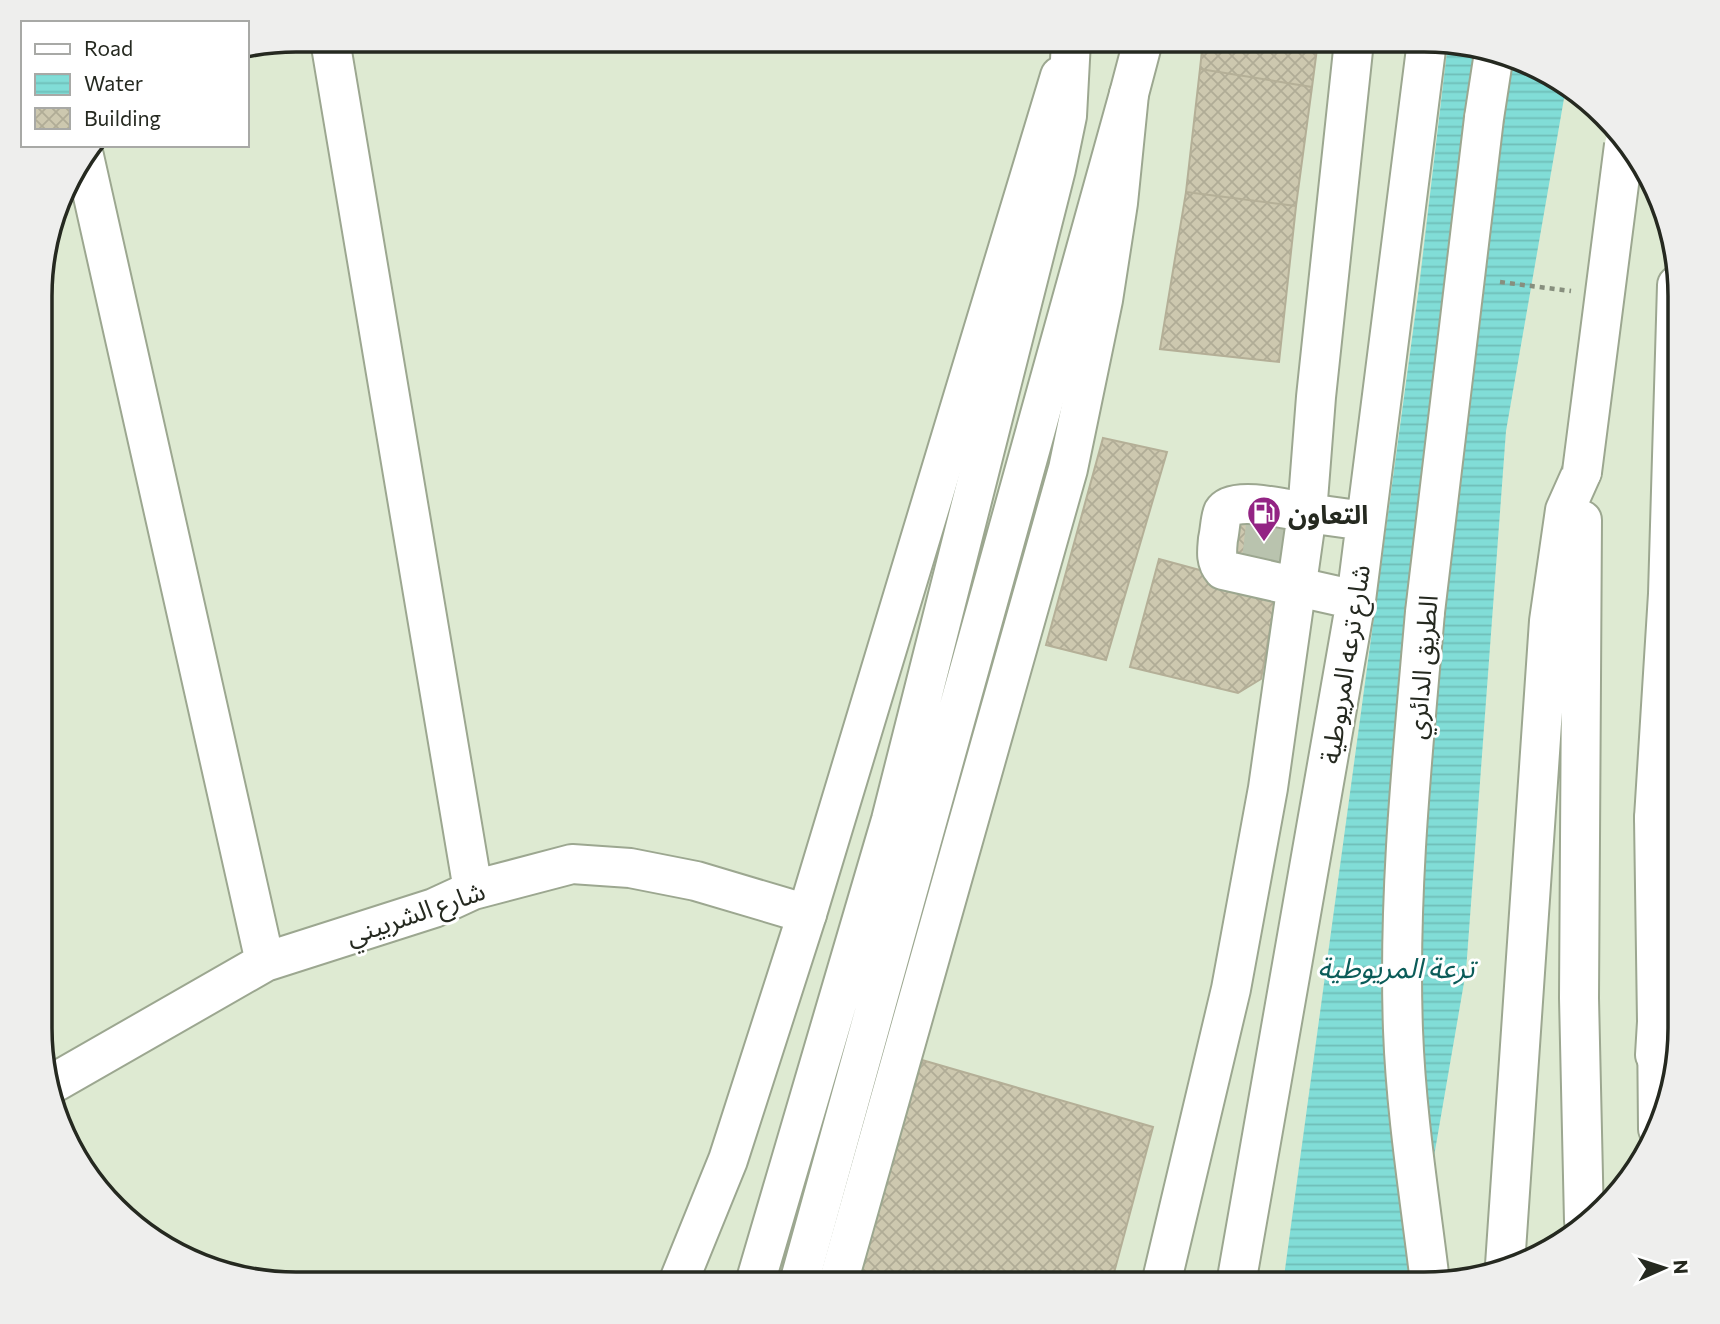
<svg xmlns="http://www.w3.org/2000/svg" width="1720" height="1324" font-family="Commissioner,'Noto Sans Arabic',sans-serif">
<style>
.water{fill:url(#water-rules)}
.building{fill:url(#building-cross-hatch);stroke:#b4af97;stroke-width:2}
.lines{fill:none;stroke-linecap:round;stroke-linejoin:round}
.minor-tunnel{stroke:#b9c3ae;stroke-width:38;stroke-dasharray:38 19;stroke-linecap:butt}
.minor-casing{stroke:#9ca790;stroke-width:42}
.major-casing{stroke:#9ca790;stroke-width:42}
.highway-casing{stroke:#9ca790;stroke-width:42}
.path{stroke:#878f7e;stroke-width:4.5;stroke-dasharray:5 5;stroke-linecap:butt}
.minor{stroke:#fff;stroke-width:38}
.major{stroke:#fff;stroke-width:38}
.highway{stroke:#fff;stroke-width:38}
.highway-bridge-casing{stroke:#9ca790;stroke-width:42;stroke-linecap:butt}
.highway-bridge{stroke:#fff;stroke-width:38}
.labels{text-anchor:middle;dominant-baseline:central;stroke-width:6;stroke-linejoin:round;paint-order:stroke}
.poi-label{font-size:26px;font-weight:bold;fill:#252920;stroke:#fff;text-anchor:start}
.street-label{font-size:26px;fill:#252920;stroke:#fff}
.water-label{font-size:28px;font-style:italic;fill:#0b5c59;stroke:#fff}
.rim{fill:none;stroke:#252920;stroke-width:3.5}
</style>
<defs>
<pattern id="water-rules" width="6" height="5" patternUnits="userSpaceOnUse" patternTransform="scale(1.75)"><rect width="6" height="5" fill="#81ddd7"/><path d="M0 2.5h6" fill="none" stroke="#6fbeb8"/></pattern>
<pattern id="building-cross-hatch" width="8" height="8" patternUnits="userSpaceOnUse" patternTransform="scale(1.75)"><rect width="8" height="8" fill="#cdc8af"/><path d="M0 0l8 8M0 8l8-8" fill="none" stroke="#b0ac96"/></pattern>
</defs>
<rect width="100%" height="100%" fill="#deead2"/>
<path class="water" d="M1448 43 1521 60 1566 87 1506 431 1466 971 1412 1284H1283L1419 287Z"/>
<path class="building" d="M1203 41H1318L1312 87 1200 69Z
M1200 69 1312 87 1296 206 1186 192Z
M1186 192 1296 206 1279 362 1160 349Z
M1103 438 1167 452 1106 660 1046 645Z
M1233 521 1297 530 1293 564 1228 555Z
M1159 559 1277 591 1261 679 1238 693 1130 667Z
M922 1060 1153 1127 1111 1284 857 1283Z"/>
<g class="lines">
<path class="minor-tunnel" d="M1261 560 1265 525"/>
<g class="minor-casing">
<path id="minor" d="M330 40 473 890
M84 156 265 962
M1298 587 1223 570C1215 561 1217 550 1218 539 1220 531 1220 519 1223 512 1233 495 1290 510 1307 513
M1654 818 1679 854
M52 1084 265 962 434 908 473 890 572 864 630 868 696 881 807 914
M1161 1284 1231 989 1268 788 1307 513 1316 397 1354 41"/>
</g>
<g class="major-casing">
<path id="major" d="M1307 513 1365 521
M1298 587 1356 600
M1655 1055 1657 1022 1654 818 1668 594 1677 285
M678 1283 728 1160 807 914 1060 76
M838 1283 1068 469 1103 300 1118 203 1129 94 1143 41
M1236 1284 1356 600 1427 41"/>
</g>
<g class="highway-casing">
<path id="highway" d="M1484 118 1494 53
M1582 520 1579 998 1584 1221
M1425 612C1413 751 1398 890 1403 1030 1406 1114 1420 1199 1430 1282
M1657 1022 1658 1129
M1505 1265 1549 621 1565 510 1582 472
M755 1283 891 820 1056 169 1067 116 1071 41
M799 1283 1129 94"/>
</g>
<path class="path" d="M1500 282 1571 291"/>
<use href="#minor" class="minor"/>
<use href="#major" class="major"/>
<use href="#highway" class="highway"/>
<g class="highway-bridge-casing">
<path id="highway-bridge" d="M1582 472 1624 145
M1425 612 1484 118"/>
</g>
<use href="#highway-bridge" class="highway-bridge"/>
</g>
<defs>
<g id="fuel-pin" transform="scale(1.75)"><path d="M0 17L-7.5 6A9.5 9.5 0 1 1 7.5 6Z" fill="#932484" stroke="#fff"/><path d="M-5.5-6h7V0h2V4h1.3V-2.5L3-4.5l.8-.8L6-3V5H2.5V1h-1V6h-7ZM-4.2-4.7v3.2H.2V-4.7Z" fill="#fff"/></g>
</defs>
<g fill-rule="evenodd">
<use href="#fuel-pin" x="1264" y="513"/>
</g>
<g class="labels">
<g class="poi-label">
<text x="1288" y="513">التعاون</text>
</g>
<g class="street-label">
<text transform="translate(1344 664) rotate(-81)">شارع ترعه المريوطية</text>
<text transform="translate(1421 667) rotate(-85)">الطريق الدائري</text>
<text transform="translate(415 912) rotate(-19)">شارع الشربيني</text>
</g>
<g class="water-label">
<text x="1396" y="967">ترعة المريوطية</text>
</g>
</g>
<path d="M0 0H1720V1324H0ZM296 52H1424A244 244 0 0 1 1668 296V1028A244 244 0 0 1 1424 1272H296A244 244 0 0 1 52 1028V296A244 244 0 0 1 296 52Z" fill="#eeeeed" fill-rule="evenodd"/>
<path class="rim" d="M296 52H1424A244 244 0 0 1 1668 296V1028A244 244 0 0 1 1424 1272H296A244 244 0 0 1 52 1028V296A244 244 0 0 1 296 52Z"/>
<rect x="21" y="21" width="228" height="126" fill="#ffffff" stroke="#a8a9a6" stroke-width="2"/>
<rect x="35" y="44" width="35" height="10" fill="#ffffff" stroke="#a8a9a6" stroke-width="2"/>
<text x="84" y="56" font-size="21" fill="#252920">Road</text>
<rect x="35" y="74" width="35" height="21" fill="url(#water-rules)" stroke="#a8a9a6" stroke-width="2"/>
<text x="84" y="91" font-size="21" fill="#252920">Water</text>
<rect x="35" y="108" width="35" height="21" fill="url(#building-cross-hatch)" stroke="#a8a9a6" stroke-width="2"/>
<text x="84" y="126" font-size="21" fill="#252920">Building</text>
<g transform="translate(1664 1268) rotate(87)" stroke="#ffffff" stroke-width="5" paint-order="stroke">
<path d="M0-5L12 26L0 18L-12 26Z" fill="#252920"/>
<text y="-10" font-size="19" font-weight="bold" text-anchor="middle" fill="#252920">N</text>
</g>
</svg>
